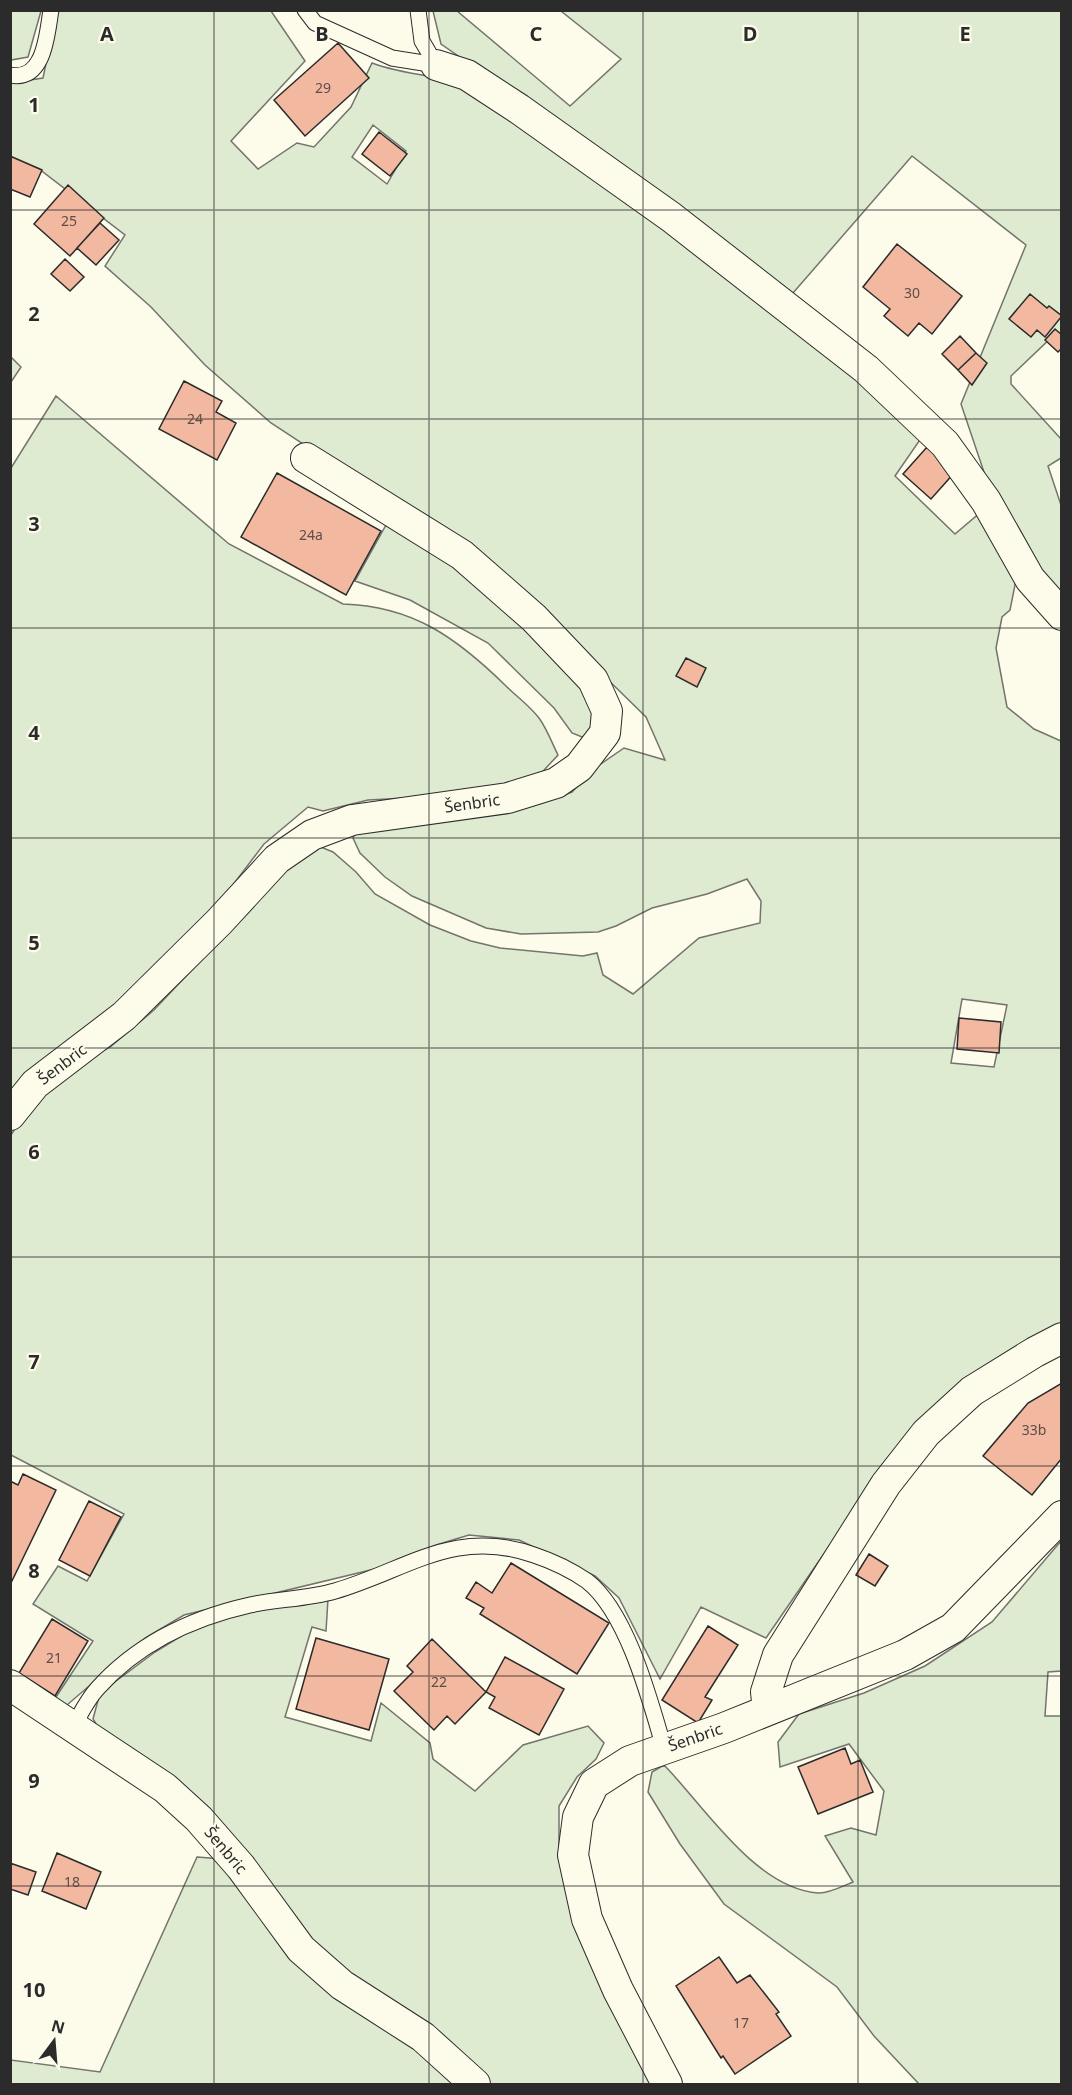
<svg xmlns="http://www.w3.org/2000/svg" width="1072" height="2095" font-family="'Noto Sans',sans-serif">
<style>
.green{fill:#deebd1;stroke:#74746e;stroke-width:1.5;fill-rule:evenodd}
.building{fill:#f2b8a0;stroke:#2b2b2b;stroke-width:1.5}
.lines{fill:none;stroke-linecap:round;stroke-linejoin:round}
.lane-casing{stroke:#2b2b2b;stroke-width:17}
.street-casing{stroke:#2b2b2b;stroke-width:32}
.lane{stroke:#fdfbea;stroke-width:15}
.street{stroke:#fdfbea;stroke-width:30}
.grid{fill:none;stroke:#2b2b2b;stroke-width:1.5;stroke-opacity:0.55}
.labels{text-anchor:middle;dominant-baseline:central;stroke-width:4.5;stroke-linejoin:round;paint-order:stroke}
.number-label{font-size:14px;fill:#5d4e48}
.street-label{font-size:16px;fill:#2b2b2b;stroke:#fdfbea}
.grid-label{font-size:20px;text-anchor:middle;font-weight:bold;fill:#2b2b2b;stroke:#fdfbea;stroke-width:4.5;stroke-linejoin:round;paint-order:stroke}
</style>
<rect width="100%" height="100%" fill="#fdfbea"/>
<path class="green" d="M11 10 41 11 28 57 11 60Z
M57 11H271L305 61 231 141 258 169 297 143 314 147 351 107 372 63C401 74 430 75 461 82L672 227 924 434 895 476 955 534 981 512 1017 575 1010 610 1002 617 996 648 1007 707 1034 729 1061 741V1323L1041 1333 843 1526 766 1638 701 1607 660 1679 619 1598 595 1576 519 1540 469 1535 436 1545 383 1567 184 1615 145 1638 67 1705 54 1700 93 1641 33 1604 58 1566 87 1581 124 1514 11 1455V1135L29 1107 66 1069 110 1047 154 1010 223 937 264 886 316 845 333 852 356 872 375 894 430 925 471 941 500 948 583 956 597 953 603 975 633 994 699 938 760 923 761 901 747 879 707 894 652 908 616 926 598 932 521 934 486 928 412 896 385 877 360 853 353 838 359 826 539 804 572 792 592 770 624 748 665 760 646 717 596 668 346 472 271 423 205 365 151 307 105 266 125 235 39 169 11 159 10 83 43 78ZM373 125 406 151 387 184 352 157ZM962 999 1007 1005 994 1067 951 1063Z
M433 11H457L570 106 621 59 561 11H1061V347L1053 336 1011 376V384L1061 439V458L1048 466 1061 505V605L989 487 961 404 1026 245 912 156 793 293 677 207 441 44Z
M11 357 21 367 11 382Z
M56 396 229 544 343 604C413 606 457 638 506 686 516 696 530 706 539 718 547 729 552 743 558 755L533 782 444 796 368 800 323 811 308 807 264 844 198 931 135 996 11 1092V468Z
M386 525 461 563 600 707 587 739 572 733 554 708 488 643 410 600 355 581Z
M1061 1541V1671L1048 1672 1045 1716H1062L1061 2084H919L874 2036 837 1987 724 1904 680 1844 648 1792 652 1772 664 1765C705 1807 755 1888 818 1893 828 1894 843 1886 853 1882L825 1836 851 1828 876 1835 884 1791 849 1744 780 1767 778 1742 799 1714 864 1693 925 1666 992 1622Z
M328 1599 326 1631 312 1627 285 1717 371 1741 381 1703 430 1743 433 1759 475 1791 523 1745 588 1726 604 1743 596 1759 577 1777 559 1806V1855L653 2084H489L342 1975 104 1737 93 1719 100 1693 155 1652 191 1630 251 1608Z
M197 1857 222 1859 465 2084H11V2060L100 2072Z"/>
<path class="building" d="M338 43 369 78 305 136 274 100Z
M379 132 407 154 390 176 362 154Z
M10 156 42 170 30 197 10 189Z
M68 185 104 218 70 256 34 224Z
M100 223 119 240 96 265 77 248Z
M897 244 962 296 932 334 919 323 908 336 884 316 890 309 863 287Z
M65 259 84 277 70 291 51 274Z
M1030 294 1047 308 1049 306 1062 316 1045 337 1037 330 1031 337 1009 319Z
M1055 329 1062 335V348L1058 352 1045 340Z
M960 336 976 353 958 370 942 354Z
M976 353 987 363 972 385 958 370Z
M184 381 222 401 216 412 236 423 217 460 159 429Z
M927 447 955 472 931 499 903 474Z
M277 473 381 531 346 595 241 537Z
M686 658 706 668 697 687 676 676Z
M959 1018 1001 1022 999 1053 957 1049Z
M1062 1383V1458L1032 1495 983 1456 1028 1403Z
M23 1474 56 1490 10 1585V1481L18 1485Z
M89 1501 121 1517 90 1576 59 1560Z
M869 1554 888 1566 875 1586 856 1575Z
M511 1563 609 1623 577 1674 480 1614 484 1608 466 1598 476 1582 492 1593Z
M52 1619 88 1641 55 1696 19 1673Z
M708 1626 738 1645 705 1697 712 1700 698 1723 662 1700Z
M316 1638 389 1659 369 1730 296 1709Z
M432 1639 486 1692 455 1724 447 1716 434 1730 394 1691 413 1672 407 1666Z
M505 1657 564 1689 539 1735 489 1708 495 1697 486 1692Z
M845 1748 851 1764 860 1760 873 1792 818 1814 798 1767Z
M57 1853 101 1872 86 1909 42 1891Z
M10 1863 36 1872 28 1895 10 1889Z
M719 1957 737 1983 750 1975 779 2012 776 2014 791 2036 735 2074 723 2056 721 2058 676 1986Z"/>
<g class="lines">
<g class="lane-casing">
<path id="lane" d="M305 10 315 23 392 58 436 65
M418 10 422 41 436 65
M10 75C45 82 47 33 51 10
M73 1727C80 1715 87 1700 97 1689 137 1644 192 1618 250 1605 277 1599 307 1599 335 1591 407 1570 455 1527 534 1555 552 1561 571 1570 587 1581 627 1612 650 1700 664 1748"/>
</g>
<g class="street-casing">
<path id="street" d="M436 65 467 75 519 109 671 217 866 369 945 444 986 501 1030 579 1062 615
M10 1115 35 1084 124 1016 219 922 277 859 312 835 352 820 508 798 556 783 579 767 605 733 607 711 593 680 534 618 462 555 306 458
M10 1685 165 1788 199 1819 241 1867 301 1949 342 1985 423 2037 475 2084
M768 1710 766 1692 778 1655 886 1484 926 1433 972 1391 1035 1352 1062 1338
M667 2084 618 1990 587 1919 573 1855 578 1817 594 1784 630 1761 724 1728 905 1655 953 1628 1062 1516"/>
</g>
<use href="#lane" class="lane"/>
<use href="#street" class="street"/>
</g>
<path class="grid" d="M214 10V2084M429 10V2084M643 10V2084M858 10V2084M10 210H1062M10 419H1062M10 628H1062M10 838H1062M10 1048H1062M10 1257H1062M10 1466H1062M10 1676H1062M10 1886H1062"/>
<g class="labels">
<g class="number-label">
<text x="323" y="87">29</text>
<text x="69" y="220">25</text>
<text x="912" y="292">30</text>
<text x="195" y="418">24</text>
<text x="311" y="534">24a</text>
<text x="1034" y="1429">33b</text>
<text x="54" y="1657">21</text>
<text x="439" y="1681">22</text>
<text x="72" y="1881">18</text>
<text x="741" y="2022">17</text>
</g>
<g class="street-label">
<text transform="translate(472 803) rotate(-8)">Šenbric</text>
<text transform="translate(62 1064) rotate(-37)">Šenbric</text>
<text transform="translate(695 1737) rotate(-19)">Šenbric</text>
<text transform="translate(226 1850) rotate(50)">Šenbric</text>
</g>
</g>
<g class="grid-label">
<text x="107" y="41">A</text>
<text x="322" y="41">B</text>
<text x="536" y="41">C</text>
<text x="750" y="41">D</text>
<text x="965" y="41">E</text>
<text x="34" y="112">1</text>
<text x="34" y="321">2</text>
<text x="34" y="531">3</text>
<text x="34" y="740">4</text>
<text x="34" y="950">5</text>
<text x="34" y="1159">6</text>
<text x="34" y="1369">7</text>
<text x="34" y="1578">8</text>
<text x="34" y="1788">9</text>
<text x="34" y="1997">10</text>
</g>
<rect width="1072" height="2095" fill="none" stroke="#2b2b2b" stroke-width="24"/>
<g transform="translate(54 2041) rotate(16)" stroke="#fdfbea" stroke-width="4.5" paint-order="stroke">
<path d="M0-4.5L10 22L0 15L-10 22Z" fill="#2b2b2b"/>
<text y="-9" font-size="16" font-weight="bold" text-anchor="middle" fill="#2b2b2b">N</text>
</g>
</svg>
